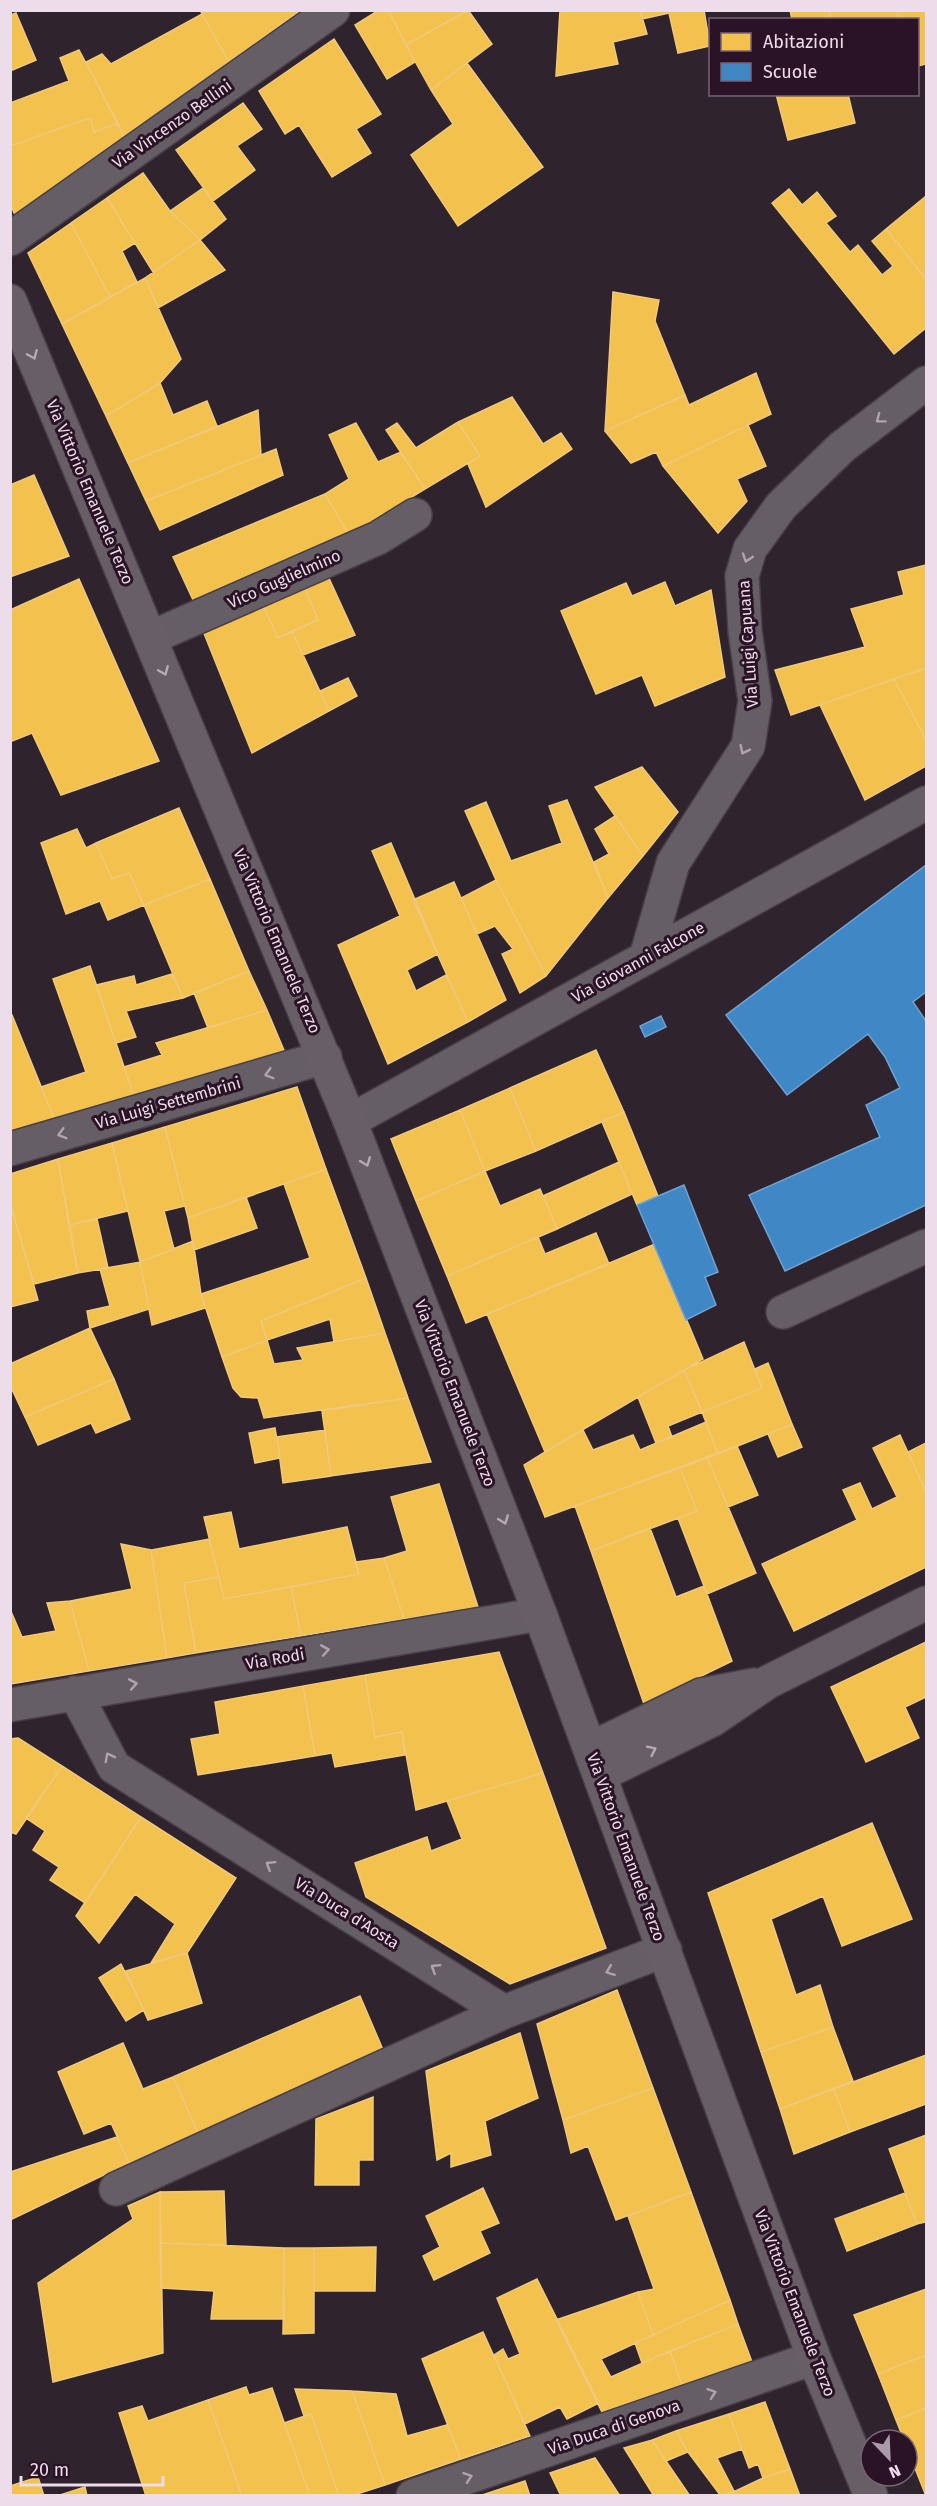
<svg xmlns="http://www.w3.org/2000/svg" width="937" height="2506" font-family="'Fira Sans',sans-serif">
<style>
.homes{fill:#f2c14e;stroke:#f0c97c;stroke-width:1.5}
.schools{fill:#3f88c5;stroke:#73a1d0;stroke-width:1.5}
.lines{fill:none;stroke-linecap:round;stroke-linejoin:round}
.street-casing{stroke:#493e47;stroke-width:36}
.secondary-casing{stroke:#493e47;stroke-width:36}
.street{stroke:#655e64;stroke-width:33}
.secondary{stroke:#685f66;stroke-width:33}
.oneway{stroke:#b8aab5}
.oneway2{stroke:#b0a3ad}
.labels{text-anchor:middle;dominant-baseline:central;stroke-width:6;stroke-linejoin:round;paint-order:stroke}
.street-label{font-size:16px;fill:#eddce9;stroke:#2b1327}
</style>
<rect width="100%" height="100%" fill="#2f232e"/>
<path class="homes" d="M200 10H301L229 62Z
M379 10H388L415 62 387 79 355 25Z
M388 10H468L406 45Z
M468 10 492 44 431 90 406 45Z
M560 10H640L647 34 613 42 618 64 556 76Z
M640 10H704L710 46 678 53 669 13 642 19Z
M790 10H829L831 20H792Z
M829 10H897L899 20H831Z
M897 10H926V64L918 66V20H899Z
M16 13 36 60 10 71V15Z
M202 14 229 62 124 137 86 62 102 54 111 64Z
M334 39 381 114 356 129 371 153 332 177 299 125 285 134 259 91Z
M79 50 118 123 94 132 90 118 10 146V103L69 81 60 58Z
M467 63 543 167 458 226 411 155 453 124 431 90Z
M776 94H848L855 123 788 140Z
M243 103 262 129 237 146 255 170 213 201 176 150Z
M90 118 94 132 118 123 124 137 15 215 10 203V146Z
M143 173 170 211 200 240 153 272 107 198Z
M203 188 226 219 200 240 170 211Z
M789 189 802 205 817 192 836 216 826 223 850 252 858 245 882 275 893 266 872 241 886 229 926 279V328L894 354 772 203Z
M925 197 926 199V279L886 229Z
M107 198 135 243 122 251 137 282 110 297 71 223Z
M71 223 110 297 62 324 28 253Z
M200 240 225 270 158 308 145 278Z
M145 278 181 359 160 383 106 416 62 324Z
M613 292 659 300 655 321 685 395 605 431Z
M756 373 771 414 663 466 656 452 631 463 605 431 685 395 689 405Z
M160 383 173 415 207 401 217 426 128 463 106 416Z
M512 397 543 444 561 433 572 449 486 507 468 464 480 456 458 422Z
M258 410 261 455 146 501 128 463Z
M458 422 480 456 425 489 386 430 397 423 416 448Z
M356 423 378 462 401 452 425 489 349 535 325 494 349 479 329 435Z
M748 425 766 466 737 479 747 501 718 533 663 466Z
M276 449 283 475 160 530 146 501Z
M34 475 69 556 10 577V485Z
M325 494 349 535 194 602 173 557Z
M926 565V668L791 715 775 670 865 647 851 609 904 595 898 572Z
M328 576 355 635 303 655 292 631 318 620 304 586Z
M79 579 159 761 61 795 32 733 10 742V610Z
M665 582 675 606 711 590 725 677 655 706 642 675 596 694 561 611 626 583 632 596Z
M304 586 318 620 278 638 263 605Z
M263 605 278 638 292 631 329 711 252 753 203 631Z
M926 668V740L894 679Z
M348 678 357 696 329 711 320 691Z
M894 679 926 740V766L865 800 820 705Z
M642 767 678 812 643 856 595 787Z
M567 800 608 898 546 976 496 880 465 811 486 802 511 861 562 843 549 806Z
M179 808 210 879 144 905 129 873 112 879 96 843Z
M615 816 643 856 608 898 594 862 609 854 595 829Z
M77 829 86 848 96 843 112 879 129 873 144 905 108 920 100 901 66 914 41 843Z
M391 843 438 954 407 970 416 991 446 975 468 1022 388 1064 338 945 400 916 372 851Z
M210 879 249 971 183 998 144 905Z
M496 880 546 976 520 993 502 954 513 949 495 926 477 934 461 898Z
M454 882 506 1000 468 1022 413 900Z
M90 966 135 1099 56 1123 41 1087 86 1072 53 979Z
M249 971 267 1010 208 1028 194 993Z
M172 974 183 998 126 1011 136 1037 116 1043 96 985 134 976 136 985Z
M267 1010 286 1055 135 1099 124 1067 162 1055 156 1043Z
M12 1015 56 1123 10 1133V1016Z
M596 1050 624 1112 536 1151 510 1088Z
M297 1087 326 1169 188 1218 165 1127Z
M510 1088 536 1151 485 1171 460 1110Z
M460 1110 485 1171 416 1201 391 1139Z
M624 1112 658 1196 637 1205 602 1122Z
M165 1127 185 1206 164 1211 174 1249 140 1262 112 1143Z
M112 1143 128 1211 69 1225 58 1159Z
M58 1159 78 1273 34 1284 10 1203V1174Z
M619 1162 632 1194 557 1229 543 1196Z
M326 1169 366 1278 261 1321 267 1340 222 1357 201 1294 310 1258 284 1184Z
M485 1171 500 1206 540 1189 557 1229 447 1276 416 1201Z
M246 1197 257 1228 194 1250 188 1218Z
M10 1203 38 1300 10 1307Z
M97 1219 108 1268 78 1273 69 1225Z
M596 1233 609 1264 466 1323 447 1276 538 1237 545 1254Z
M193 1241 201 1294 205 1308 152 1325 140 1262Z
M655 1244 703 1359 545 1452 487 1314Z
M140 1262 149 1309 90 1328 87 1311 110 1306 100 1269Z
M366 1278 385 1333 334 1342 330 1319 267 1340 261 1321Z
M90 1328 114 1379 25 1417 10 1385V1364Z
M385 1333 408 1398 264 1418 258 1398 241 1397 233 1388 222 1357 267 1340 274 1364 303 1360 297 1348Z
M744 1342 762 1388 702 1412 684 1370Z
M768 1363 792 1424 718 1454 702 1412 762 1388 755 1369Z
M684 1370 702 1412 668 1426 672 1437 656 1443 638 1397Z
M114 1379 130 1419 96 1433 91 1423 38 1445 25 1417Z
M408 1398 431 1462 331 1476 322 1411Z
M706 1422 718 1454 545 1517 524 1465 545 1452 583 1430 593 1450 633 1435 640 1450Z
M792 1424 802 1447 778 1457 768 1434Z
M275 1428 280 1458 255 1463 249 1433Z
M325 1430 331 1476 283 1483 277 1437Z
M900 1435 926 1492V1567L794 1631 762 1564 857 1520 843 1490 860 1483 872 1509 897 1497 873 1448Z
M926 1443V1492L908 1452Z
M737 1446 758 1495 728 1507 707 1457Z
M707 1457 756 1573 707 1594 678 1518 697 1511 680 1467Z
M680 1467 697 1511 591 1551 575 1506Z
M439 1484 478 1607 404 1619 384 1558 407 1551 391 1497Z
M231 1512 239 1549 347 1527 359 1574 224 1599 204 1517Z
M650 1528 676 1597 704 1586 732 1661 644 1704 591 1551Z
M209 1539 219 1577 184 1583 196 1653 167 1658 151 1550Z
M121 1544 151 1550 167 1658 89 1671 70 1601 132 1589Z
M384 1558 404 1619 301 1636 291 1587 359 1574 355 1562Z
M219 1577 224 1599 291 1587 301 1636 196 1653 184 1583Z
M70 1601 89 1671 10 1684V1609L22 1637 56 1631 47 1603Z
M926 1642V1697L905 1707 919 1738 866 1762 831 1687Z
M499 1652 543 1773 416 1810 402 1732 375 1737 365 1675Z
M365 1675 375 1737 402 1732 405 1755 335 1767 332 1753 315 1756 303 1686Z
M303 1686 315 1756 198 1775 191 1739 220 1734 215 1702Z
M18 1738 62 1766 16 1834 10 1832V1739Z
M62 1766 141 1817 85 1903 50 1880 59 1867 33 1850 45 1831 26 1818Z
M543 1773 606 1948 510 1984 366 1897 355 1863 427 1837 431 1851 462 1839 447 1801Z
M141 1817 236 1878 187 1953 151 1963 175 1924 135 1894 99 1943 76 1916Z
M872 1823 912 1919 842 1946 823 1896 771 1919 796 1995 820 1985 833 2027 761 2052 708 1893Z
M187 1953 202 2003 148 2020 126 1971Z
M121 1964 144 2010 126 2021 99 1978Z
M617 1990 653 2088 563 2120 537 2024Z
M360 1996 384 2052 198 2133 173 2077Z
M833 2027 853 2081 780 2109 761 2052Z
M520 2033 538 2098 485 2121 491 2155 451 2167V2153L437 2160 426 2071Z
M123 2043 143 2089 173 2077 198 2133 129 2163 111 2123 84 2134 58 2072Z
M926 2055V2104L850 2132 834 2089Z
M653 2088 691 2192 616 2220 588 2146 571 2153 563 2120Z
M834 2089 850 2132 794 2154 780 2109Z
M373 2097V2160H359V2185H315L316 2119Z
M926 2135V2222L917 2224 889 2149Z
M117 2137 129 2163 10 2220V2172Z
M483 2188 499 2223 480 2231 490 2253 434 2280 423 2256 440 2247 426 2216Z
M224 2191 226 2245 160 2243V2192Z
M160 2192 163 2353 53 2382 38 2283 133 2219 128 2206Z
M691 2192 730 2300 653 2335 638 2292 654 2289 628 2216Z
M905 2193 917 2224 847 2251 835 2219Z
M160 2243 284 2248V2319H211L214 2291 161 2288Z
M376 2247 375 2291H314V2248Z
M284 2248H314V2333L283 2334Z
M537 2279 599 2403 567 2419 560 2407 525 2424 494 2355 503 2349 508 2359 520 2354 497 2298Z
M926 2289V2355L878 2374 854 2315Z
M638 2292 653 2335 601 2359 611 2377 670 2351 682 2385 602 2412 556 2320Z
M730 2300 738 2324 642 2363 635 2343Z
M738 2324 752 2362 682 2385 670 2351Z
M483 2332 530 2436 461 2459 422 2359Z
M926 2355V2408L896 2420 878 2374Z
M246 2387 249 2395 272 2388 310 2496H242L208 2400Z
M295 2389 352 2391 385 2485 351 2496H339L311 2414 304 2416Z
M352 2391 396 2394 407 2436 447 2425 461 2459 385 2485Z
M208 2400 242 2496H146L119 2413 142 2406 148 2421Z
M765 2402 790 2469 763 2478 758 2464 749 2468 729 2414Z
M926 2408V2496L907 2448V2440H904L896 2420Z
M311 2414 339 2496H310L284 2423Z
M729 2414 742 2449 717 2458 734 2491 721 2496 688 2452 676 2431Z
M676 2431 688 2452 666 2461 652 2440Z
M652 2440 666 2461 690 2496H654L624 2448Z
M595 2458 620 2496H561L550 2473Z
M790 2469 800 2496H725L763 2478Z
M38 2477 44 2496H10V2486Z
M525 2481 530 2496H482V2495Z
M85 2487 87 2496H57Z"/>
<path class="schools" d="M926 865V992L913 1002 926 1021V1205L785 1271 749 1195 880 1137 866 1105 900 1088 885 1057 868 1034 787 1095 726 1015Z
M661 1016 666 1027 645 1037 640 1026Z
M684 1185 718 1272 705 1277 716 1305 686 1320 637 1205Z"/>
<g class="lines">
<g class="street-casing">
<path id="street" d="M10 239 333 10
M150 638 378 538 415 515
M646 957 673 863 748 746 755 701 745 631 742 576 750 549 781 506 842 447 926 383
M350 1121 926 803
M10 1149 325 1057
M783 1312 926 1246
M75 1693 114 1767 504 2012 665 1950
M10 1705 540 1614
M116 2189 504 2012
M413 2496 814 2358"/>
</g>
<g class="secondary-casing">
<path id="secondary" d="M10 301 350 1121 540 1614 814 2358 871 2496
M590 1749 701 1695 754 1685
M600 1775 712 1720 768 1682 926 1603"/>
</g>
<use href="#street" class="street"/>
<use href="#secondary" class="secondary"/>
</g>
<defs><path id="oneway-chevron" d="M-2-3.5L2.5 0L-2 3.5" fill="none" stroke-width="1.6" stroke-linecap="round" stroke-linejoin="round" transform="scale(1.5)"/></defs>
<g class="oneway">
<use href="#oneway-chevron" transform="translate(33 355) rotate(67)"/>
<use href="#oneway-chevron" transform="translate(164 671) rotate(67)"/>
<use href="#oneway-chevron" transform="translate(366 1162) rotate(69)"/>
<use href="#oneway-chevron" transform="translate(504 1520) rotate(69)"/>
<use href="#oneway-chevron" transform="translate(652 1750) rotate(-26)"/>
</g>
<g class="oneway2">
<use href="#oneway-chevron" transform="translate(880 419) rotate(143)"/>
<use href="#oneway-chevron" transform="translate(747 558) rotate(108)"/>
<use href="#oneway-chevron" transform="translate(744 750) rotate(116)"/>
<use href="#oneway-chevron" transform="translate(269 1074) rotate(164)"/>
<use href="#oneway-chevron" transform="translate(62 1134) rotate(164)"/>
<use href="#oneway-chevron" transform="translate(325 1650) rotate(-10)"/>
<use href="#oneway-chevron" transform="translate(133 1684) rotate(-10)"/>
<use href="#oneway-chevron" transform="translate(109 1757) rotate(-118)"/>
<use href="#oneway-chevron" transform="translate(270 1865) rotate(-148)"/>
<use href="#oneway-chevron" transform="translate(435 1968) rotate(-148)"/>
<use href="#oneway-chevron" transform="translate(610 1971) rotate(159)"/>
<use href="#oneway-chevron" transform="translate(712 2393) rotate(-19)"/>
<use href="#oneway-chevron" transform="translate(468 2477) rotate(-19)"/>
</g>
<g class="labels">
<g class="street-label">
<text transform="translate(172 124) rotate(-35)">Via Vincenzo Bellini</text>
<text transform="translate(90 492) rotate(67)">Via Vittorio Emanuele Terzo</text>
<text transform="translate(284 579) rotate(-24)">Vico Guglielmino</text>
<text transform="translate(748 644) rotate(-94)">Via Luigi Capuana</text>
<text transform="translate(277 941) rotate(67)">Via Vittorio Emanuele Terzo</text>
<text transform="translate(638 962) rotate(-29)">Via Giovanni Falcone</text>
<text transform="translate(168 1103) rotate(-16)">Via Luigi Settembrini</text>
<text transform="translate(455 1393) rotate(69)">Via Vittorio Emanuele Terzo</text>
<text transform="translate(275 1659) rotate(-10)">Via Rodi</text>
<text transform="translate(626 1847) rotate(70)">Via Vittorio Emanuele Terzo</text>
<text transform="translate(347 1913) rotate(32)">Via Duca d'Aosta</text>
<text transform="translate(795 2303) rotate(69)">Via Vittorio Emanuele Terzo</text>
<text transform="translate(614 2427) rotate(-19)">Via Duca di Genova</text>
</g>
</g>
<rect width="937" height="2506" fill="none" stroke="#eddce9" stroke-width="24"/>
<rect x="709" y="18" width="210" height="78" fill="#2b1327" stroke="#796375" stroke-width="1.5"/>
<rect x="721" y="33" width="30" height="18" fill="#f2c14e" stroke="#796375" stroke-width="1.5"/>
<text x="763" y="48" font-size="18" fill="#eddce9">Abitazioni</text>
<rect x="721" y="63" width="30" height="18" fill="#3f88c5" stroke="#796375" stroke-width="1.5"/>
<text x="763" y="78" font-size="18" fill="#eddce9">Scuole</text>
<g transform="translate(889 2458) rotate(157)"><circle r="28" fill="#2b1327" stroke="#796375" stroke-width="1.5"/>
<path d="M0-4.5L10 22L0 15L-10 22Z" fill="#aa9ba8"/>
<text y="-9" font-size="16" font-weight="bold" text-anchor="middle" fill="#eddce9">N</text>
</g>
<path d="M21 2476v9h142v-9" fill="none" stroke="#eddce9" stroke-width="3"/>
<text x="30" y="2476" font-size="18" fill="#eddce9" stroke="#2b1327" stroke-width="4.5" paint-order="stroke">20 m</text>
</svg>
